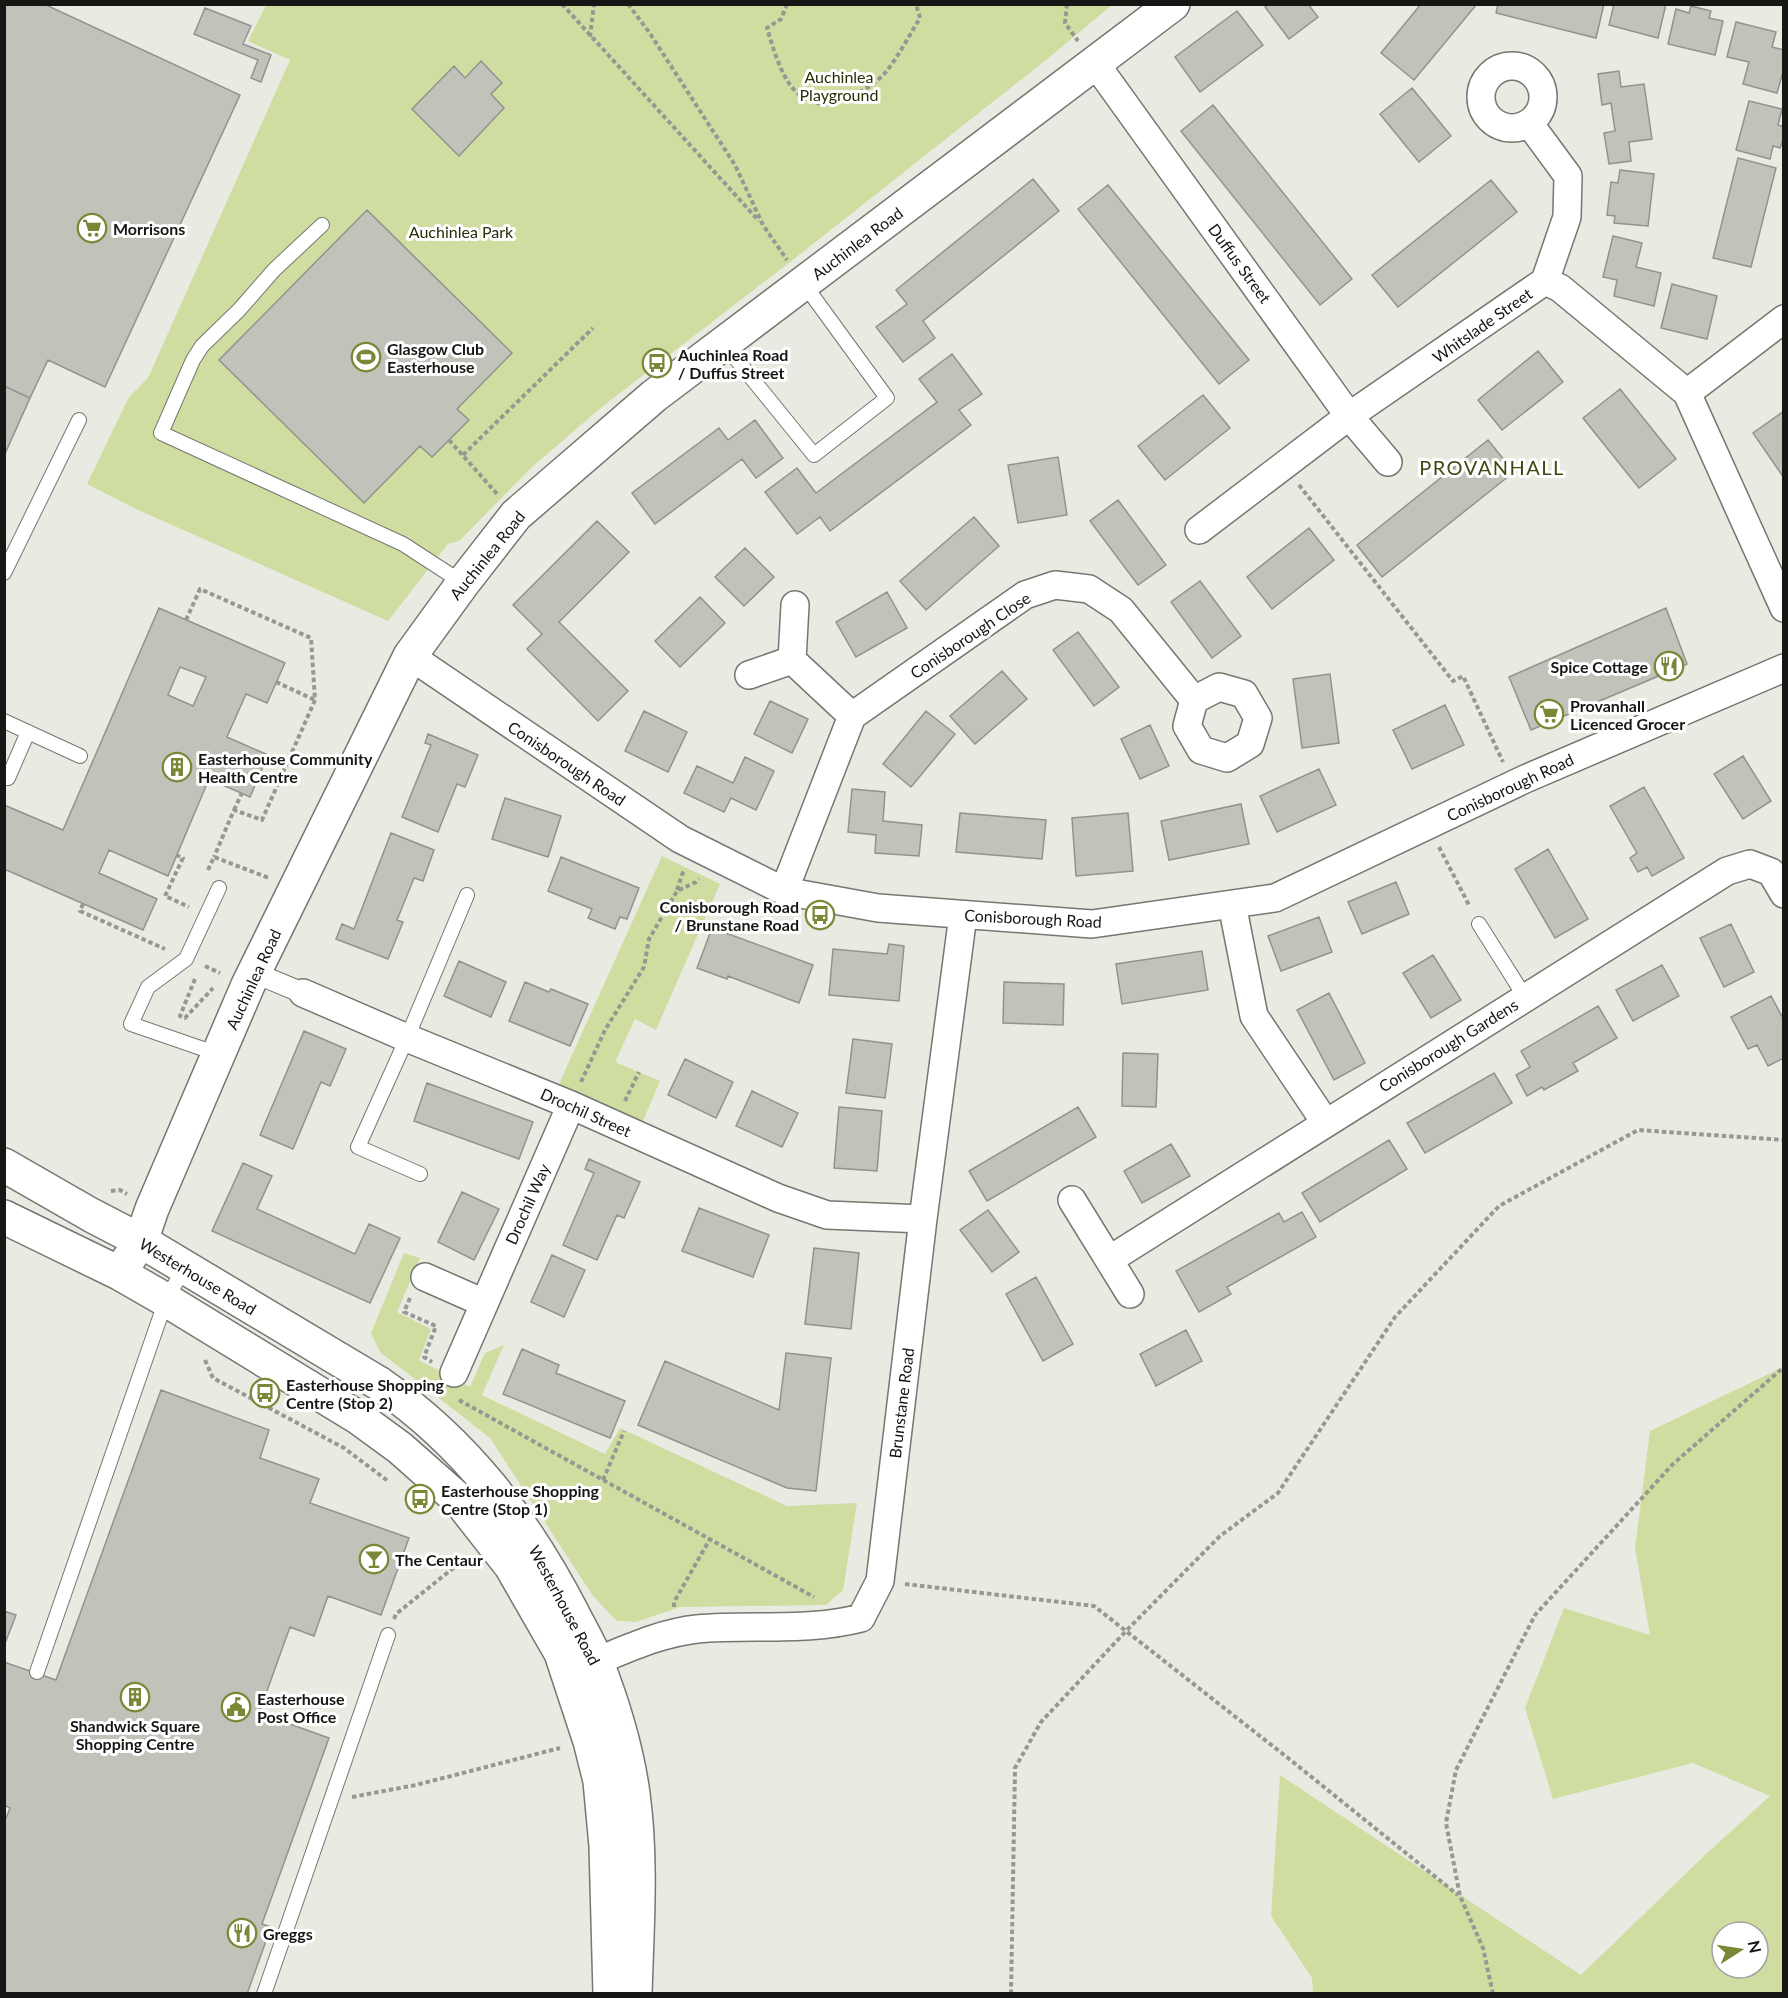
<svg xmlns="http://www.w3.org/2000/svg" width="1788" height="1998" font-family="Lato,sans-serif">
<style>
.green{fill:#cfdda1;fill-rule:evenodd}
.building{fill:#c1c3bb;stroke:#91938c;stroke-width:1.5;fill-rule:evenodd}
.lines{fill:none;stroke-linecap:round;stroke-linejoin:round}
.service-casing{stroke:#757770;stroke-width:16}
.pedestrian-casing{stroke:#757770;stroke-width:22}
.minor-casing{stroke:#757770;stroke-width:30}
.tertiary-casing{stroke:#757770;stroke-width:36}
.path{stroke:#969892;stroke-width:4;stroke-dasharray:4.5 3;stroke-linecap:butt}
.service{stroke:#fff;stroke-width:14}
.pedestrian{stroke:#fff;stroke-width:20}
.minor{stroke:#fff;stroke-width:27}
.tertiary{stroke:#fff;stroke-width:33}
.labels{text-anchor:middle;dominant-baseline:central;stroke-width:6;stroke-linejoin:round;paint-order:stroke}
.park-label{font-size:16px;fill:#272f07;stroke:#fff}
.poi-label{font-size:16px;font-weight:bold;fill:#161714;stroke:#fff;text-anchor:start}
.street-label{font-size:16px;fill:#161714;stroke:#fff}
.quarter-label{font-size:20px;letter-spacing:1.5px;fill:#3f4a10;stroke:#fff}
</style>
<rect width="100%" height="100%" fill="#e9ebe3"/>
<path class="green" d="M266 5H1112L1051 56 794 259 603 406 532 467 459 541 448 544 388 621 136 509 87 484 129 397 148 378 290 60 248 41Z
M662 856 720 884 656 1030 635 1019 615 1062 660 1081 642 1123 558 1086Z
M404 1253 420 1258 397 1312 431 1329 419 1360 470 1387 485 1353 504 1345 482 1395 605 1454 620 1428 787 1506 857 1503 843 1590 826 1605 680 1607 636 1622 617 1621 593 1596 490 1438 380 1352 371 1333Z
M1783 1367V1993H1313L1312 1978 1271 1916 1280 1775 1581 1975 1705 1855 1770 1796 1693 1763 1553 1799 1525 1708 1564 1608 1650 1635 1635 1548 1650 1431ZM1722 1932H1758V1968H1722Z"/>
<path class="building" d="M4 4H44L240 95 105 387 48 360 30 398 4 386Z
M1269 4H1308L1318 17 1289 39 1265 7Z
M1421 4H1477L1414 80 1381 53Z
M1498 4H1604L1596 38 1496 13Z
M1614 4H1666L1658 38 1609 25Z
M1691 6 1711 11 1709 18 1723 21 1715 55 1668 44 1676 9 1689 13Z
M205 8 251 26 243 44 271 55 261 82 251 78 258 60 194 34Z
M1237 11 1263 45 1200 92 1175 57Z
M1736 22 1776 32 1772 47 1784 50V68L1777 93 1743 84 1749 62 1727 57Z
M481 61 502 83 491 94 504 108 459 156 412 109 454 66 465 78Z
M1619 71 1621 87 1644 84 1652 139 1629 142 1631 161 1609 164 1604 133 1615 131 1611 103 1602 105 1598 74Z
M1412 88 1451 136 1419 162 1380 114Z
M1749 101 1782 109 1778 125 1784 127V137L1780 148 1773 146 1770 159 1736 150Z
M1213 105 1352 279 1320 305 1181 131Z
M1738 158 1776 168 1751 267 1713 258Z
M1620 170 1654 174 1648 226 1614 223 1615 216 1607 215 1611 182 1618 183Z
M1033 179 1059 211 923 321 935 338 903 362 876 327 907 304 896 290Z
M1491 180 1517 212 1398 307 1372 275Z
M1108 185 1249 360 1219 384 1078 209Z
M367 210 512 353 457 409 469 420 432 457 420 446 364 503 219 360Z
M1613 236 1642 243 1636 267 1661 273 1654 306 1614 296 1617 280 1603 277Z
M1672 284 1717 296 1707 339 1661 328Z
M1538 351 1563 382 1502 430 1478 400Z
M952 354 982 394 959 410 971 425 830 531 820 517 797 534 765 492 797 468 816 493 937 402 919 379Z
M4 386 30 398 4 456Z
M1620 389 1676 459 1639 488 1583 418Z
M1203 395 1230 428 1165 480 1138 446Z
M1784 411V478L1753 433Z
M755 420 783 458 756 478 742 459 655 524 632 493 719 428 728 440Z
M1488 440 1514 472 1382 577 1357 545Z
M1058 457 1067 515 1018 523 1008 465Z
M1118 500 1166 565 1138 585 1090 521Z
M974 517 999 546 926 610 900 581Z
M597 521 629 552 559 622 628 691 598 721 527 649 542 634 513 605Z
M1309 528 1334 560 1272 609 1247 577Z
M745 548 774 577 744 606 715 577Z
M1200 581 1241 636 1212 658 1171 602Z
M887 592 907 628 856 657 836 622Z
M700 597 725 623 680 667 655 641Z
M159 608 285 663 267 703 246 694 227 737 268 755 250 797 209 779 168 876 109 850 99 873 157 899 143 930 4 869V805L63 830ZM180 667 206 677 193 706 168 695Z
M1666 608 1687 664 1531 730 1509 677Z
M1078 632 1119 687 1094 706 1053 650Z
M1002 671 1027 699 975 744 950 716Z
M1330 674 1339 743 1302 748 1293 679Z
M770 701 808 719 792 753 754 734Z
M1445 705 1464 745 1412 769 1393 730Z
M644 711 687 732 668 772 625 751Z
M926 711 955 734 911 787 883 764Z
M1150 725 1169 766 1140 779 1121 739Z
M428 734 478 755 465 787 457 784 438 832 402 817 431 745 425 743Z
M1743 756 1771 801 1743 819 1714 774Z
M745 757 774 771 756 810 731 798 724 812 684 793 697 766 733 783Z
M1319 769 1336 805 1277 832 1260 796Z
M1644 787 1684 858 1652 876 1647 867 1638 872 1630 858 1637 853 1610 806Z
M852 789 885 792 883 821 922 825 919 856 875 853 876 835 848 832Z
M505 798 561 816 548 857 492 839Z
M1241 804 1249 844 1169 860 1161 821Z
M960 813 1046 820 1042 859 956 852Z
M1128 813 1133 871 1076 876 1072 818Z
M391 833 434 850 423 881 414 878 397 920 403 922 388 959 336 939 342 924 354 929Z
M1548 849 1588 919 1555 938 1515 869Z
M561 857 639 888 627 919 620 917 615 929 588 918 592 909 548 891Z
M1396 882 1409 914 1362 934 1348 902Z
M1319 917 1332 952 1281 971 1268 936Z
M1731 924 1754 972 1724 987 1700 938Z
M712 928 813 965 799 1003 728 976 727 979 697 968Z
M889 944 904 946 899 1001 829 995 833 949 887 954Z
M1202 951 1208 990 1122 1004 1116 964Z
M1433 955 1461 1000 1431 1018 1403 973Z
M459 961 506 982 491 1017 444 996Z
M1662 965 1679 996 1633 1021 1616 990Z
M525 982 549 992 551 989 588 1004 570 1046 509 1021Z
M1004 982 1064 984 1063 1025 1003 1023Z
M1329 993 1365 1063 1334 1080 1297 1010Z
M1771 996 1784 1020V1058L1768 1066 1757 1045 1748 1049 1731 1017Z
M1598 1006 1617 1038 1573 1063 1578 1071 1544 1090 1542 1087 1527 1096 1516 1075 1530 1067 1521 1051Z
M304 1031 346 1049 330 1086 321 1082 293 1149 260 1135Z
M853 1039 892 1044 885 1098 846 1093Z
M1123 1053 1158 1054 1156 1107 1122 1106Z
M685 1059 733 1082 716 1118 668 1095Z
M1494 1073 1512 1103 1425 1153 1407 1123Z
M427 1083 533 1122 519 1159 414 1121Z
M752 1091 798 1113 782 1147 736 1126Z
M839 1107 882 1111 877 1171 834 1168Z
M1078 1107 1096 1137 987 1201 969 1171Z
M1389 1140 1407 1169 1320 1222 1302 1193Z
M1171 1144 1190 1176 1142 1203 1124 1171Z
M589 1159 640 1182 624 1218 617 1215 597 1260 563 1245 594 1173 585 1169Z
M243 1163 272 1176 257 1209 355 1254 369 1224 400 1238 370 1303 212 1231Z
M462 1192 499 1209 474 1260 438 1242Z
M699 1208 769 1235 753 1277 682 1251Z
M988 1210 1019 1252 992 1272 960 1230Z
M1302 1212 1316 1237 1227 1287 1231 1294 1199 1312 1176 1271 1279 1213 1284 1222Z
M814 1248 859 1253 851 1329 805 1324Z
M552 1255 585 1270 564 1317 531 1302Z
M1036 1277 1073 1344 1043 1361 1006 1294Z
M1186 1330 1202 1361 1156 1386 1140 1354Z
M522 1349 559 1365 556 1373 625 1401 610 1438 503 1394Z
M786 1353 831 1358 816 1491 787 1488 638 1425 665 1361 779 1410Z
M161 1390 269 1430 260 1458 319 1479 310 1503 409 1538 381 1615 328 1596 314 1636 290 1627 259 1713 329 1738 262 1924 271 1927 247 1994H4V1823L10 1808 4 1805V1662L56 1680Z
M4 1611 16 1615 4 1646Z"/>
<g class="lines">
<g class="service-casing">
<path id="service" d="M322 225 274 270 239 310 202 346 193 360 161 433 403 544 463 583
M724 344 814 455 887 398 804 284
M4 573 79 420
M4 721 80 756
M8 778 28 732
M1479 924 1525 997
M218 1054 131 1024 148 987 186 959 219 888
M420 1174 358 1147 407 1038 467 895
M37 1672 166 1300 184 1268
M264 1994 388 1635"/>
</g>
<g class="pedestrian-casing">
<path id="pedestrian" d="M255 973 303 993"/>
</g>
<g class="minor-casing">
<path id="minor" d="M1095 63 1349 416 1388 462
M1481 97a31 31 0 1 1 62 0a31 31 0 1 1-62 0Z
M1529 123 1568 176 1567 217 1545 281
M1687 393 1784 319
M1199 530 1349 416 1545 281 1560 288 1687 393 1784 608
M410 656 680 839 784 891 878 908 1092 924 1275 898 1525 779 1784 668
M792 660 852 716
M749 675 792 660 795 605
M1219 687 1244 694 1258 718 1250 744 1227 758 1201 750 1187 726 1194 700Z
M784 891 852 716 1025 595 1055 585 1089 589 1121 610 1194 700
M1232 904 1254 1016 1325 1122
M303 993 407 1038 571 1105 778 1198 827 1215 923 1219
M1072 1200 1130 1294
M1109 1260 1727 871 1750 864 1771 872 1784 894
M425 1277 484 1303
M454 1373 571 1105
M597 1661C629 1648 661 1633 697 1629 752 1624 807 1632 861 1618L880 1581 923 1219 963 915"/>
</g>
<g class="tertiary-casing">
<path id="tertiary" d="M4 1165 91 1215 141 1241 380 1384C466 1443 526 1523 573 1614 581 1630 591 1646 597 1663 613 1704 627 1750 633 1794 642 1860 637 1927 635 1994
M4 1217 119 1273 166 1300 359 1418 400 1448 460 1501 511 1566 561 1653 590 1741 600 1781 606 1846 610 1994
M119 1273 141 1241 152 1209 248 985 410 656 463 583 516 515 654 396 1173 4"/>
</g>
<path class="path" d="M562 4 759 221
M628 4 649 32 735 165 763 225 787 260
M787 4 781 19 767 28C779 68 793 120 847 99 860 93 875 84 885 73 898 57 909 36 920 18L916 4
M1067 4 1065 23 1078 41
M590 37 594 4
M449 440 498 495
M463 455 593 328
M1299 485 1453 681 1463 676 1503 762
M186 620 200 589 311 638 315 700 262 820 234 810 214 857
M276 682 315 700
M234 810 242 793
M1439 847 1470 907
M176 855 183 858 165 896 189 907
M208 870 214 857 269 878
M677 890 684 869
M83 904 80 911 165 949
M205 966 220 973
M195 979 180 1016 185 1018 213 988
M581 1082 605 1030 644 967 649 939 677 891 696 882 699 879
M625 1101 639 1072
M111 1191 120 1190 127 1194
M410 1298 404 1312 436 1326 424 1357 432 1362
M205 1360 213 1378 344 1448 388 1481
M459 1400 814 1597
M603 1480 624 1431
M905 1584 1094 1606 1288 1758 1458 1895
M674 1607V1602L710 1539
M394 1619 396 1614 467 1557
M352 1797 416 1785 560 1748
M1011 1994 1015 1768 1041 1722 1126 1631 1220 1536 1278 1493 1395 1317 1499 1206 1638 1130 1784 1140
M1493 1994 1483 1948 1460 1896 1446 1823 1456 1770 1535 1615 1673 1464 1784 1367"/>
<use href="#service" class="service"/>
<use href="#pedestrian" class="pedestrian"/>
<use href="#minor" class="minor"/>
<use href="#tertiary" class="tertiary"/>
</g>
<defs>
<g id="supermarket-ring" transform="scale(1.5)"><circle r="9.5" fill="#fff" stroke="#788837" stroke-width="1.5"/><path d="M-6-5.5h2.5l.6 2H6L4.5 2H-2.5L-4.4-4H-6ZM-1.5 3.2a1.3 1.3 0 1 0 .1 0ZM3 3.2a1.3 1.3 0 1 0 .1 0Z" fill="#788837"/></g>
<g id="stadium-ring" transform="scale(1.5)"><circle r="9.5" fill="#fff" stroke="#788837" stroke-width="1.5"/><path d="M0-5a6.5 5 0 1 0 0 10a6.5 5 0 1 0 0-10ZM-3.5-1.8h7v3.6h-7Z" fill="#788837"/></g>
<g id="bus-ring" transform="scale(1.5)"><circle r="9.5" fill="#fff" stroke="#788837" stroke-width="1.5"/><path d="M-5-6H5V4H4V6H2V4H-2V6H-4V4H-5ZM-3.5-4V0h7V-4ZM-3.5 1.2v1.5H-2V1.2ZM2 1.2v1.5H3.5V1.2Z" fill="#788837"/></g>
<g id="restaurant-ring" transform="scale(1.5)"><circle r="9.5" fill="#fff" stroke="#788837" stroke-width="1.5"/><path d="M-5-6h1v4h1v-4h1v4h1v-4h1v5L-1.5 .5V6h-2V.5L-5-1ZM5-6V6H3V1.5H1.5Q1.5-4 5-6Z" fill="#788837"/></g>
<g id="building-ring" transform="scale(1.5)"><circle r="9.5" fill="#fff" stroke="#788837" stroke-width="1.5"/><path d="M-4-6H4V6H1V3H-1V6H-4ZM-2.5-4.3h1.7v1.8h-1.7ZM.8-4.3h1.7v1.8H.8ZM-2.5-1h1.7V.8h-1.7ZM.8-1h1.7V.8H.8Z" fill="#788837"/></g>
<g id="bar-ring" transform="scale(1.5)"><circle r="9.5" fill="#fff" stroke="#788837" stroke-width="1.5"/><path d="M-6-5H6L.8 .8V4.5H3.5V6h-7V4.5H-.8V.8Z" fill="#788837"/></g>
<g id="civic-ring" transform="scale(1.5)"><circle r="9.5" fill="#fff" stroke="#788837" stroke-width="1.5"/><path d="M-.6-6.5H3V-4.5H.6V-3L4-1V1h2V6H-6V1h2V-1L-.6-3ZM-1.2 2.5V6h2.4V2.5Z" fill="#788837"/></g>
</defs>
<g fill-rule="evenodd">
<use href="#supermarket-ring" x="92" y="228"/>
<use href="#stadium-ring" x="366" y="357"/>
<use href="#bus-ring" x="657" y="363"/>
<use href="#restaurant-ring" x="1669" y="666"/>
<use href="#supermarket-ring" x="1549" y="714"/>
<use href="#building-ring" x="177" y="767"/>
<use href="#bus-ring" x="820" y="915"/>
<use href="#bus-ring" x="265" y="1393"/>
<use href="#bus-ring" x="420" y="1499"/>
<use href="#bar-ring" x="374" y="1559"/>
<use href="#building-ring" x="135" y="1697"/>
<use href="#civic-ring" x="236" y="1707"/>
<use href="#restaurant-ring" x="242" y="1933"/>
</g>
<g class="labels">
<g class="park-label">
<text x="839" y="76">Auchinlea<tspan x="839" dy="18">Playground</tspan></text>
<text x="461" y="231">Auchinlea Park</text>
</g>
<g class="poi-label">
<text x="113" y="228">Morrisons</text>
<text x="387" y="348">Glasgow Club<tspan x="387" dy="18">Easterhouse</tspan></text>
<text x="678" y="354">Auchinlea Road<tspan x="678" dy="18">/ Duffus Street</tspan></text>
<text x="1648" y="666" text-anchor="end">Spice Cottage</text>
<text x="1570" y="705">Provanhall<tspan x="1570" dy="18">Licenced Grocer</tspan></text>
<text x="198" y="758">Easterhouse Community<tspan x="198" dy="18">Health Centre</tspan></text>
<text x="799" y="906" text-anchor="end">Conisborough Road<tspan x="799" dy="18">/ Brunstane Road</tspan></text>
<text x="286" y="1384">Easterhouse Shopping<tspan x="286" dy="18">Centre (Stop 2)</tspan></text>
<text x="441" y="1490">Easterhouse Shopping<tspan x="441" dy="18">Centre (Stop 1)</tspan></text>
<text x="395" y="1559">The Centaur</text>
<text x="257" y="1698">Easterhouse<tspan x="257" dy="18">Post Office</tspan></text>
<text x="135" y="1725" text-anchor="middle">Shandwick Square<tspan x="135" dy="18">Shopping Centre</tspan></text>
<text x="263" y="1933">Greggs</text>
</g>
<g class="street-label">
<text transform="translate(857 243) rotate(-37)">Auchinlea Road</text>
<text transform="translate(1240 263) rotate(54)">Duffus Street</text>
<text transform="translate(1482 325) rotate(-35)">Whitslade Street</text>
<text transform="translate(487 555) rotate(-51)">Auchinlea Road</text>
<text transform="translate(970 635) rotate(-34)">Conisborough Close</text>
<text transform="translate(567 763) rotate(34)">Conisborough Road</text>
<text transform="translate(1510 787) rotate(-25)">Conisborough Road</text>
<text transform="translate(1033 918) rotate(3)">Conisborough Road</text>
<text transform="translate(253 979) rotate(-65)">Auchinlea Road</text>
<text transform="translate(1448 1045) rotate(-32)">Conisborough Gardens</text>
<text transform="translate(586 1112) rotate(24)">Drochil Street</text>
<text transform="translate(527 1204) rotate(-66)">Drochil Way</text>
<text transform="translate(198 1276) rotate(31)">Westerhouse Road</text>
<text transform="translate(901 1403) rotate(-83)">Brunstane Road</text>
<text transform="translate(565 1605) rotate(62)">Westerhouse Road</text>
</g>
<g class="quarter-label">
<text x="1492" y="467">PROVANHALL</text>
</g>
</g>
<rect width="1788" height="1998" fill="none" stroke="#161714" stroke-width="12"/>
<g transform="translate(1740 1950) rotate(78)"><circle r="28" fill="#ffffff" stroke="#a2a2a1" stroke-width="1.5"/>
<path d="M0-4.5L10 22L0 15L-10 22Z" fill="#788837"/>
<text y="-9" font-size="16" font-weight="bold" text-anchor="middle" fill="#161714">N</text>
</g>
</svg>
